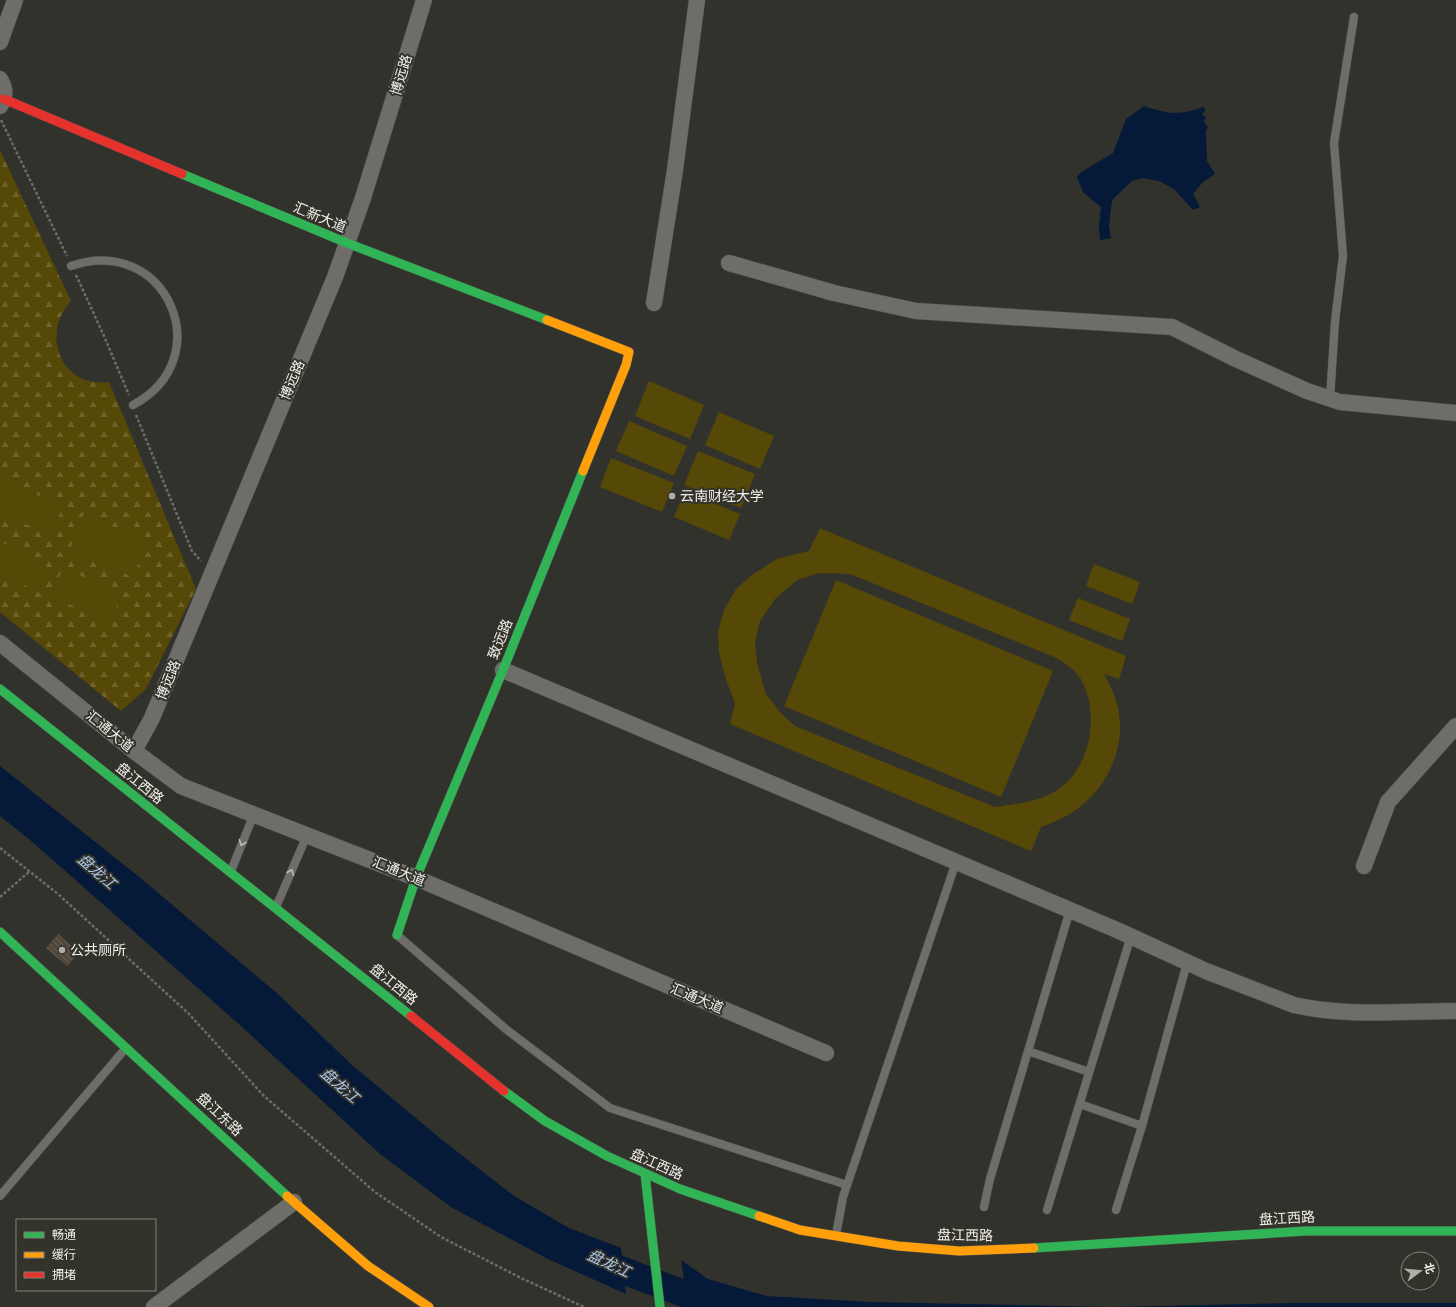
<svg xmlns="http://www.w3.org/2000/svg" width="1456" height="1307" font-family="Montserrat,'Noto Sans SC',sans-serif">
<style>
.forest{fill:url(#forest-firs)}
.green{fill:#564807;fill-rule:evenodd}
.water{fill:#051938}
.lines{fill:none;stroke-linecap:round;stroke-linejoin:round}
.river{stroke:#051938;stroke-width:27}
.building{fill:url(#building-back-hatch)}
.lane-casing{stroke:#4d4d4a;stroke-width:9}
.street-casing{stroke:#4d4d4a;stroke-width:17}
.fast-casing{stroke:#4d4d4a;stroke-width:10}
.slow-casing{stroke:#4d4d4a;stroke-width:10}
.jam-casing{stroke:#4d4d4a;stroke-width:10}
.path{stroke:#6c6c68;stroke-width:2.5;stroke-dasharray:3 2;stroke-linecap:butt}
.lane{stroke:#6e6d69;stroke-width:8}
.street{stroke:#6e6d69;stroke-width:16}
.fast{stroke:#30b455;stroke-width:9}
.slow{stroke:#ff9f0a;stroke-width:9}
.jam{stroke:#e5322d;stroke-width:9}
.oneway{stroke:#bdbcb8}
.poi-dot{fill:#afaea9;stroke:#34332b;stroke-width:1.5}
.labels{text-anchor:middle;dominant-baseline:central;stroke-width:4;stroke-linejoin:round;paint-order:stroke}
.street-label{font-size:14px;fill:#f2f0ec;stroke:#34332b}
.poi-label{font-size:14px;fill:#f2f0ec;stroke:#34332b;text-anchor:start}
.water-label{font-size:15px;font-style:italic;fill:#adc7ee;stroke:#34332b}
</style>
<defs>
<pattern id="forest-firs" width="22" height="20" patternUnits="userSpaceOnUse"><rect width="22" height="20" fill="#564807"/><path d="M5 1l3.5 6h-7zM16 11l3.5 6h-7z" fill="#6f632b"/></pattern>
<pattern id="building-back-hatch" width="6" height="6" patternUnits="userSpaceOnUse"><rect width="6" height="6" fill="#52473b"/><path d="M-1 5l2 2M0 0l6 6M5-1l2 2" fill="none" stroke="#6b6258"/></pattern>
</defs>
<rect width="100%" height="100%" fill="#32322d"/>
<path class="forest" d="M0 150 71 301C40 334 61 389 109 382L196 589 146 689 121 711 0 612Z"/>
<path class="green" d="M649 381 704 405 690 439 635 416Z
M719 412 774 436 760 469 705 445Z
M629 421 687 446 674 476 616 451Z
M698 451 755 474 741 508 684 485Z
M611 458 674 483 662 512 600 487Z
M4 481 63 506 51 535 0 513V491Z
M685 491 740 514 729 540 674 517Z
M83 515 147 540 133 577 69 552Z
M820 528 1126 656 1119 679 1104 674C1111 687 1117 699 1119 714 1125 751 1105 791 1074 811 1064 818 1052 823 1041 827L1031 851 730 724 735 703 726 680 719 652 718 631 724 610 736 589 752 575 777 559 809 551ZM819 573 850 574 1052 656C1064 662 1077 670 1083 683 1100 719 1089 772 1054 792 1037 802 1014 804 995 807L795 726 780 712 766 694 757 663 755 642 760 621 775 599 797 580Z
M0 542 47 562 35 590 0 575Z
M1094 564 1140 582 1132 604 1086 586Z
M63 568 122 593 110 622 51 596Z
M836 580 1053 671 1001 797 784 706Z
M1078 598 1130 619 1122 641 1069 620Z"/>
<path class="water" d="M1144 106C1169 114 1177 116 1203 107L1206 110 1202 114 1206 118 1204 122 1208 127 1206 131 1207 161 1215 174 1203 182 1193 194 1200 207 1193 210 1174 189 1159 181 1143 178 1132 181 1112 200 1109 226 1111 238 1100 240 1099 225 1101 207 1083 192 1077 177 1080 173 1113 153 1126 119Z
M0 766 138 876 279 995 353 1066 441 1139 514 1196 569 1228 621 1248 626 1294 548 1259 451 1207 380 1154 241 1026 29 839 0 816Z
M681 1260 708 1279 767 1296 869 1302 1110 1307 1297 1303H1456V1307H688Z"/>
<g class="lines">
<path class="river" d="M591 1255 619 1269 717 1306 727 1307"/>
</g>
<path class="building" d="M58 934 79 953 67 966 46 948Z"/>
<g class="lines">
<g class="lane-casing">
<path id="lane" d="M71 266C166 233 221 358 133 405
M1330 399 1335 321 1343 256 1334 143 1354 17
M231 871 254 814
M276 907 307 835
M397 935 507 1030 610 1108 847 1185
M1028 1051 1089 1072
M1080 1104 1142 1126
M0 1196 125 1049
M984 1207 990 1179 1070 910
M1047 1210 1131 936
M1116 1210 1142 1126 1187 963
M836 1235 843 1197 956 862"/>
</g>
<g class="street-casing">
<path id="street" d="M0 42 15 0
M0 79C6 89 6 97 0 106
M729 263 834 293 916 311 1172 327 1236 359 1307 391 1340 402 1456 413
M654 303 675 170 697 0
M0 643 134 751 181 786 416 878 826 1053
M503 670 1117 930 1206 971 1294 1005C1346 1017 1403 1011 1456 1011
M134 751 152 718 335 277 363 198 424 0
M1364 866 1388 802 1456 726
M154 1307 294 1202"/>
</g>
<g class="fast-casing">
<path id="fast" d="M182 174 347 243 547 320
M0 689 411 1016
M0 932 287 1196
M397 935 416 878 503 670 583 471
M504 1091 545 1121 607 1156 680 1189 759 1216
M645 1174 660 1307
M1034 1248 1306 1231H1456"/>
</g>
<g class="slow-casing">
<path id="slow" d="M547 320 629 352 626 365 583 471
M287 1196 368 1266 429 1307
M759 1216 800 1230 898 1246 959 1251 1034 1248"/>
</g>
<g class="jam-casing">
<path id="jam" d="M4 99 182 174
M411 1016 504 1091"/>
</g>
<path class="path" d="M1 120 67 256
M76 275 104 336 129 395
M136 415 192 551 201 561
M0 848 58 894 188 1013 264 1096 375 1192 441 1237 521 1278 584 1307
M0 897 30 871"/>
<use href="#lane" class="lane"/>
<use href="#street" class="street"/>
<use href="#fast" class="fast"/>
<use href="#slow" class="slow"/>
<use href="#jam" class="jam"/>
</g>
<defs><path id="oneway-chevron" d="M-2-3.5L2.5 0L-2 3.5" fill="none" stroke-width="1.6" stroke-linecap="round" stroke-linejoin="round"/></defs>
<g class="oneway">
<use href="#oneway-chevron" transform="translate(242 843) rotate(112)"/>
<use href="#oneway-chevron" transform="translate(291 872) rotate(-67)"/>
</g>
<g class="poi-dot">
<circle cx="672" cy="496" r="4"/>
<circle cx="62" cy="950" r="4"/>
</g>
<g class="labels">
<g class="street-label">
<text transform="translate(401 75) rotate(-73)">博远路</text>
<text transform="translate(320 217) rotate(23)">汇新大道</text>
<text transform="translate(292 380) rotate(-67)">博远路</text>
<text transform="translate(500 639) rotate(-68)">致远路</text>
<text transform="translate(168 680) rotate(-68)">博远路</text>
<text transform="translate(110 731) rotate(39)">汇通大道</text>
<text transform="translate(140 783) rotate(39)">盘江西路</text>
<text transform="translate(399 871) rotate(22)">汇通大道</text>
<text transform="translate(394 984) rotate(39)">盘江西路</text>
<text transform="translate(697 998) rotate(23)">汇通大道</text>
<text transform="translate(220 1114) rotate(43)">盘江东路</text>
<text transform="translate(657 1164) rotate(24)">盘江西路</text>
<text transform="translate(1287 1218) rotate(-3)">盘江西路</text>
<text transform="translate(965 1235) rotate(1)">盘江西路</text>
</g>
<g class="poi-label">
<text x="680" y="496">云南财经大学</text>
<text x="70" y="950">公共厕所</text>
</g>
<g class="water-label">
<text transform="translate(97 871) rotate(41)">盘龙江</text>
<text transform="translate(340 1085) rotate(41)">盘龙江</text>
<text transform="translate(609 1263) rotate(25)">盘龙江</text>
</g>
</g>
<rect x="16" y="1219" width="140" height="72" fill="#34332b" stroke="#807f78"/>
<rect x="24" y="1232" width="20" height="6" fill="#30b455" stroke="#807f78"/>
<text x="52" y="1239" font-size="12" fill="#f2f0ec">畅通</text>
<rect x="24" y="1252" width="20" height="6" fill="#ff9f0a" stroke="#807f78"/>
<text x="52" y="1259" font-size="12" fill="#f2f0ec">缓行</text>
<rect x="24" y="1272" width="20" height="6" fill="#e5322d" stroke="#807f78"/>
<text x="52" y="1279" font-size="12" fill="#f2f0ec">拥堵</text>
<g transform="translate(1420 1271) rotate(74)"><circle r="19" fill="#34332b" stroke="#807f78"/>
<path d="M0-3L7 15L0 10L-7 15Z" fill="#afaea9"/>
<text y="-6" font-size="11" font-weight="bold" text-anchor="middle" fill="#f2f0ec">北</text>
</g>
</svg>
